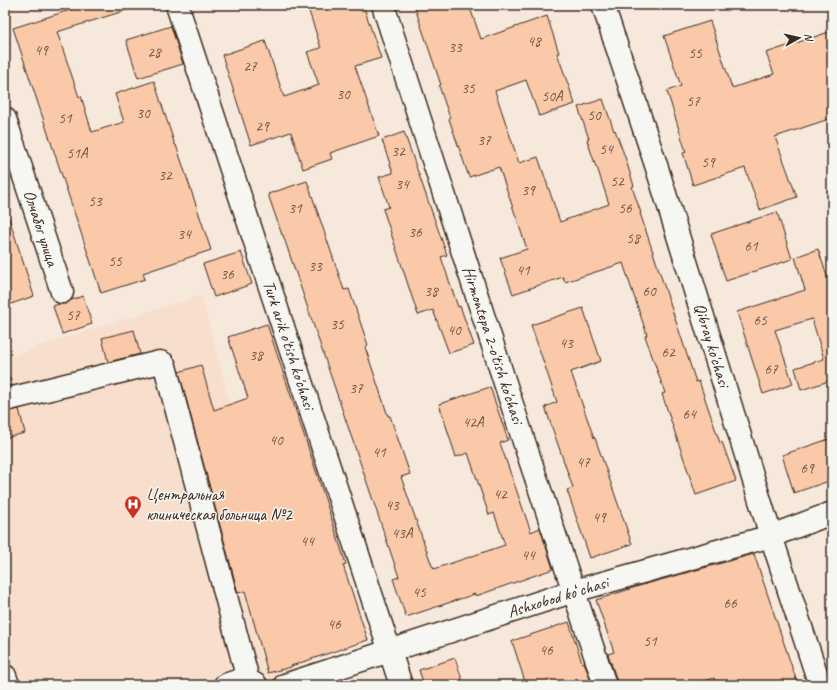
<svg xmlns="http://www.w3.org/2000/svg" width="837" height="690" font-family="Caveat,sans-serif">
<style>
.built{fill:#f8dfcd}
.building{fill:#fac9aa;stroke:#3b2a1e}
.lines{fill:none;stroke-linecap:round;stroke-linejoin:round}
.minor-casing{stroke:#3b2a1e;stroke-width:25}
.minor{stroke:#f6f6f2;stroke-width:22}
.labels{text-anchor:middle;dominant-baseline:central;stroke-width:3;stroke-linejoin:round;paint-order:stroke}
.number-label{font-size:15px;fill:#6b5241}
.street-label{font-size:17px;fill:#3b2a1e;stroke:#f6f6f2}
.poi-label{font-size:17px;fill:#3b2a1e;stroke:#f6f6f2;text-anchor:start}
</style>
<rect width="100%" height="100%" fill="#f7e8dc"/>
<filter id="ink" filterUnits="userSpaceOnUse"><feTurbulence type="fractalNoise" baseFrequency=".025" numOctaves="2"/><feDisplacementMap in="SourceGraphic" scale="8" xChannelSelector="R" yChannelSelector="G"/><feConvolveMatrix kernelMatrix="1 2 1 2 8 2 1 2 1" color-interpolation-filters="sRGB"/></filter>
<g filter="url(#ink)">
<path class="built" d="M202 295 303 685H5V358L51 342Z"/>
<path class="building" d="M72 5H129L130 9 57 32 79 97 81 96 92 132 124 122 115 94 154 81 175 145H176L211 250 143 273 145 279 101 293 13 28 73 9Z
M307 5H363L381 58 355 66 379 136 330 153 332 159 303 169 291 132 251 145 222 55 265 41 284 97 319 85 307 52 321 48Z
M414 5H469L481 39 547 16 559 53H557L575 104 539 116 526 80 495 91 519 163 538 157 560 222 609 204 597 167H596L587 140 589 139 578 107 603 99 614 131 615 130 625 157 634 186 632 187 641 213H640L696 382 699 381 720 443 722 442 736 481 696 495 662 394 665 393 645 336 647 335 623 263 565 282 563 277 513 294 500 258 527 249 499 167 469 177 449 119 450 118 439 86 441 85Z
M710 21 732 88 774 74 766 53 832 31V118L775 137 797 197 760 210 745 168 693 185 683 153 686 152 667 91 681 86 664 36Z
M171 26 183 64 138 78 126 40Z
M404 132 447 255 441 257 458 307 460 306 474 345 449 353 433 310 418 315 383 209 389 207 379 177 393 173 382 140Z
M307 181 344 290 349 289 368 345 365 347 388 416H390L410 474 401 477 432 566H433L434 569 505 545 494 513 489 515 468 453 456 457 439 404 490 387 508 440 500 443 531 532 540 528 553 569 476 596 475 594 406 617 393 579 399 577 283 235H282L268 194Z
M777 212 792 259 726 281 711 234Z
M9 218 34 296 5 306V219Z
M818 249 832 291V380L801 390 795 368 824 359 812 319 775 330 793 384 763 394 737 312 805 290 795 257Z
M241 252 252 284 214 297 203 264Z
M83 296 92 324 62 334 53 306 59 304H66L71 300Z
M583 308 601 361 571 372 594 438H595L608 475 632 544 590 558 567 490 573 488 545 407 557 402 531 325Z
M267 324 318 477 346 564 343 565 368 640 291 666V667L268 673 245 591 238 593 179 372 201 365 214 410 248 398 228 337Z
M134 330 140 354 108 362 102 338Z
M11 379 12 385 5 387V380Z
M19 409 25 433 5 438V412Z
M832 438V480L794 493 782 455Z
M754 554 798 685H717L714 678 694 685H617V681L608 654 614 652 596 600 639 586Z
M569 622 582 663 584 662 592 685H526L512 641Z
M455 658 464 685H424L419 670Z"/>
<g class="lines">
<g class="minor-casing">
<path id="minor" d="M177 5 401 685
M383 5 527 451 605 685
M603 5 657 168 771 536 820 685
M5 119 62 292
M5 400 160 362 163 363 165 366 246 672 245 678
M5 676 8 685
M225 685 240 680 245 678 256 685
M285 685 574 591 771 536 832 513"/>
</g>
<use href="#minor" class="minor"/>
</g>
</g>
<defs>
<g id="hospital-pin" transform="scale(0.9)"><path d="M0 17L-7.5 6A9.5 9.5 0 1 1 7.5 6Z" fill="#c8321e" stroke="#f6f6f2"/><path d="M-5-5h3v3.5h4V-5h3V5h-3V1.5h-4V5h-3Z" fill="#fff"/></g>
</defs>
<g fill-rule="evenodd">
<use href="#hospital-pin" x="133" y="504"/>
</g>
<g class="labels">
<g class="number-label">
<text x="534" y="41">48</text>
<text x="455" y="47">33</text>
<text x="41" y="50">49</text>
<text x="154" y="52">28</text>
<text x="695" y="53">55</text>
<text x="250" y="66">27</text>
<text x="468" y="88">35</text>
<text x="343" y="94">30</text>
<text x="552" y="96">50A</text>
<text x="693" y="101">57</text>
<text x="143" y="113">30</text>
<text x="594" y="115">50</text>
<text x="65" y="118">51</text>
<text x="262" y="126">29</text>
<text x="484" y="140">37</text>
<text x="606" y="149">54</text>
<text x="398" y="151">32</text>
<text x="77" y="153">51A</text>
<text x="708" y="162">59</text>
<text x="165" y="175">32</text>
<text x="617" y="181">52</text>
<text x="402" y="184">34</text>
<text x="528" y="190">39</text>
<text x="95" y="201">53</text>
<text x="295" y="208">31</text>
<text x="625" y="208">56</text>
<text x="415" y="232">36</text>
<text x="184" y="234">34</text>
<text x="633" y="238">58</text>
<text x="751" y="246">61</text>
<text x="115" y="261">55</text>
<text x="315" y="266">33</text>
<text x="523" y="270">41</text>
<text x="227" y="274">36</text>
<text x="431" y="291">38</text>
<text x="649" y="291">60</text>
<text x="73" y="315">57</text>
<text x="760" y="320">65</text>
<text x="337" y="324">35</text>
<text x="454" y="330">40</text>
<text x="566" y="343">43</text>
<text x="668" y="352">62</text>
<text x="256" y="355">38</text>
<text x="771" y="369">67</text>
<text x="356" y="388">37</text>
<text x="689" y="414">64</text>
<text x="473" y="422">42A</text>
<text x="276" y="440">40</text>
<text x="379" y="452">41</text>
<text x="583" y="462">47</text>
<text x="807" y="468">69</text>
<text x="500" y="494">42</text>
<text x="392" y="505">43</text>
<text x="599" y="517">49</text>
<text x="402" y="533">43A</text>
<text x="307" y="541">44</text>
<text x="528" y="555">44</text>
<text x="419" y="592">45</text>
<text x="730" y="603">66</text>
<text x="334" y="624">46</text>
<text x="650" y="641">51</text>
<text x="546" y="650">46</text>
</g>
<g class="street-label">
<text transform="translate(41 228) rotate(72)">Олчабог улица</text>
<text transform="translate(289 345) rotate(72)">Turk arik o'tish ko'chasi</text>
<text transform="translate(493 345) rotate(72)">Hirmontepa 2-o'tish ko'chasi</text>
<text transform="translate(712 345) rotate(73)">Qibray ko'chasi</text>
<text transform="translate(558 597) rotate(-17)">Ashxobod koʻchasi</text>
</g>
<g class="poi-label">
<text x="146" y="494">Центральная<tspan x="146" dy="20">клиническая больница №2</tspan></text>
</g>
</g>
<rect width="837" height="690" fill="none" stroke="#f6f6f2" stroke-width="20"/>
<rect x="10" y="10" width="817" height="670" fill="none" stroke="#3b2a1e" stroke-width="1.5" filter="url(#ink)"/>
<g transform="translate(799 38) rotate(82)" stroke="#f6f6f2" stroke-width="3" paint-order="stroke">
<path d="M0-3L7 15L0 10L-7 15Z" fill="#3b2a1e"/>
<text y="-6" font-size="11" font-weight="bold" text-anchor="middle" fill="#3b2a1e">N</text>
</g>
</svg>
